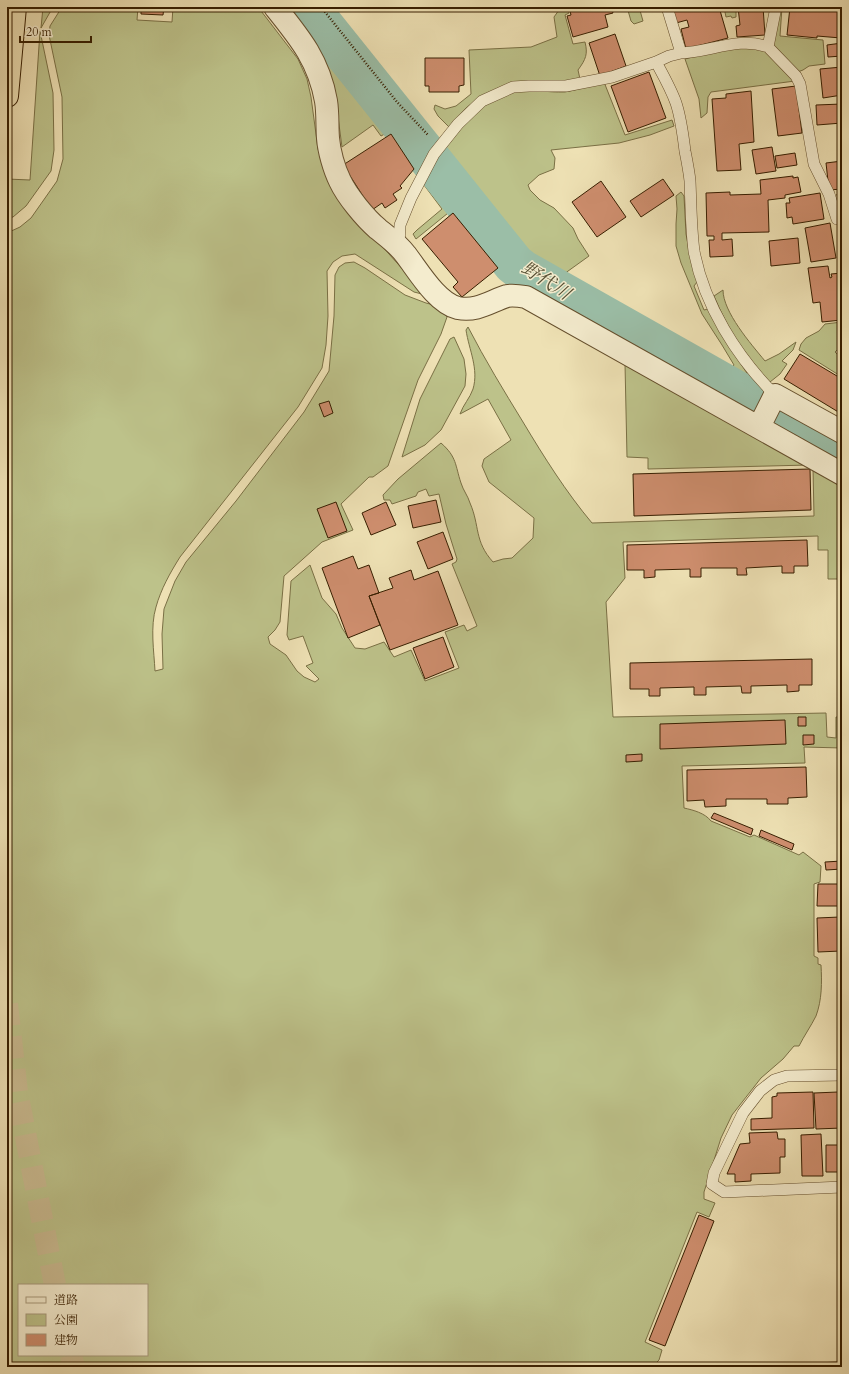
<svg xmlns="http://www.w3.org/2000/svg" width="849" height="1374" font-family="Cardo,'Noto Serif JP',serif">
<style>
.green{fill:#bdc28a;stroke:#7a7045;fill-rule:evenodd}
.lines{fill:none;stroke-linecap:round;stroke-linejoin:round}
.river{stroke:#9bbea7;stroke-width:42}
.building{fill:#ce8e6e;stroke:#371e00}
.motorway-tunnel{stroke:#c9ba90;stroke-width:22;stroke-dasharray:22 11;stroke-linecap:butt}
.service-casing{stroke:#654f2d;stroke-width:12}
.minor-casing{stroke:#654f2d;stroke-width:24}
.motorway-casing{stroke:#371e00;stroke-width:24}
.path{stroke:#371e00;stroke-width:2.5;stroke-dasharray:1 2;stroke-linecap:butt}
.service{stroke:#f4ecce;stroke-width:11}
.minor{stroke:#f4ecce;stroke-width:22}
.motorway{stroke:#eee1b4;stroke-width:22}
.labels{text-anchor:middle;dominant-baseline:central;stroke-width:3;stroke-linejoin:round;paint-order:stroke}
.water-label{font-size:18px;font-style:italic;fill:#554e32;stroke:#f4ecce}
</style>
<rect width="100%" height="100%" fill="#eee1b4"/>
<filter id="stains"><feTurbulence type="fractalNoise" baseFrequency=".005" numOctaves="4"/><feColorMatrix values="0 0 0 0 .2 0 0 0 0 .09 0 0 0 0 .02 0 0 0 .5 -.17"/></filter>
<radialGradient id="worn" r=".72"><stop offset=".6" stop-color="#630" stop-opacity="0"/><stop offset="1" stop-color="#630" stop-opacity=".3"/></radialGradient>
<path class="green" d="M43 7H53L41 28Z
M62 7H138L137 20 172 22 173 7H258L298 59 307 79 311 97 318 149 323 164 354 215 424 293 422 294 414 292 355 254 342 256 333 262 327 271 328 316 326 345 322 368 298 407 180 557C170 573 161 589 156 607 150 627 154 651 155 671L163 669 162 634 164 609 175 581 186 562 236 501 304 412 329 371 334 316 335 275 339 267 345 263 354 262 365 268 405 295 426 303 434 305 445 314 447 317 441 334 418 380 388 466 373 477H369L341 504 353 530 322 542 284 576 280 622 275 630 268 637 270 644 286 655 297 671 304 677 315 682 319 679 306 666 313 663 303 636 289 640 287 635 291 581 310 565 322 598 336 614 342 628 355 648 365 649 384 642 394 657 411 650 425 681 459 668 445 632 464 625 467 631 477 626 452 564 456 562 457 559 446 524 439 494 429 496 426 489 418 492 416 496 392 504 390 500H384L383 495 398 479 441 443C457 457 455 465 461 483 463 490 468 496 470 503 480 526 474 541 493 562L503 559 512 558 533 538 534 518 489 482 482 466 484 459 511 440 488 399 460 414C463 405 470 398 473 389 479 369 469 350 466 330L468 327C485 360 504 391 523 422 544 457 566 492 592 523L814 516 813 468 842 485V584L838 579H828V550H818V536L623 542 625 578 606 602 613 717 826 713 827 737 836 738V717H842V748L804 747 805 763 682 766 684 808C693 810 705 813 711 821L750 837 754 835 799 855 803 852 821 866 820 882 814 884V956L818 958V964L821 965C822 982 822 1000 816 1016 811 1026 804 1036 799 1046H794L783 1059 761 1078 732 1115 721 1138 704 1192V1199L715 1203 709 1217 697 1212 645 1342 662 1350 659 1360 652 1367H7V233L20 227 31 218 57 181 63 159 62 97 49 35 50 26ZM19 1285H147V1355H19Z
M282 7H302L425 160 418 174 390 131 381 136 373 125 342 147 336 102Z
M313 7H330L409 109 439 140 430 152Z
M558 7H567L569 13 565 15 573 44 585 42C588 54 586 59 578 70L580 79 480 97 466 108 449 127 438 116 434 109 435 105 445 109 456 106 471 94 469 50 531 47 557 37 554 17 559 10Z
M627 7H639L643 21 634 24 631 21Z
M724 7H736V17L732 18 731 16 726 17Z
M779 7H782L780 36 823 40 825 64 809 66 803 70 795 73 772 47Z
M40 31 53 93 54 150 51 171 26 206 13 217 7 218V179L30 180Z
M734 46 767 49 795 81 711 92 708 97 707 113 701 118 699 99 685 59Z
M604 82 625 135 672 120 674 126 650 135 619 143 551 150 555 158 554 169 539 175 528 185 530 190 540 200 554 208 573 228 578 239 589 256 557 279 729 371 734 365 722 345 702 314 681 263 676 246V224L677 209 676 196 681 192 684 196 686 234 690 255 697 282 694 286 704 310 708 309 723 336 750 378 748 384 744 391 521 265 437 160 439 157 438 155C457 128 482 99 515 92 532 88 548 93 565 92 577 90 591 85 604 82Z
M432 168 514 272 761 411 758 416 507 283 500 274 503 271 453 209 416 239 413 234 417 230 442 209 424 185 427 177Z
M723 290C723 312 751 344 765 361L779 354 796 342 793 350 782 361 787 364 780 374 770 382C745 359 727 327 714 296Z
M842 322V345L835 352 839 356H842V377L799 350 801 344 806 338 819 331 825 324Z
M454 337 464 359 466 374 465 386 441 430 425 445 402 457 420 399 450 339Z
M625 364 809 465 648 469V458L627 457Z
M770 416 842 455V465L770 424Z"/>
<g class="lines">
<path class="river" d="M308 7 514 264 523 271 762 406 842 449"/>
</g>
<path class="building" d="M141 7H164L163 15 141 14Z
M569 7H611L613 13 605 15 608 27 573 37 567 16 571 15Z
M671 7H719L728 38 686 49 681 29 689 27 687 20 676 23Z
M738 7H763L765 35 737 37 736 26 740 25Z
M790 7H842L841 38 817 36V38L787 35Z
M615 34 626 66 600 76 589 43Z
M842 43V56L828 57 827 45Z
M425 58H464V85L459 86V92H429V86H425Z
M842 67V95L823 98 820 69Z
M649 72 666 118 628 132 611 86Z
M796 86 802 133 778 136 772 89Z
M751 91 754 142 739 144 741 170 717 171 712 99 726 98V94Z
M842 104V123L817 125 816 105Z
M391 134 414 169 400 186 402 188 393 194 397 200 385 208 382 203 372 210 343 165Z
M772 147 776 171 756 174 752 150Z
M795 153 797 165 777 168 775 156Z
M842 161V189L829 190 826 163Z
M793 176V178L798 177 801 192 785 195V198L768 200 769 232 722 233V240L732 239 733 256 710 257 709 240H714V236H707L706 193 730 192V195L761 194 760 180Z
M663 179 674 195 641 217 630 201Z
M601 181 626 217 597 237 572 202Z
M820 193 824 219 793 224 792 217 787 218 786 203H790L789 198Z
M842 193V224L837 194Z
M453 213 498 268 462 297 453 287 458 282 422 239Z
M830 223 836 258 811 262 805 228Z
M798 238 800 263 771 266 769 241Z
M828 266 830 278 832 277 831 274 842 273V320L822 322 820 302 813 303 808 268Z
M800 354 842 379V410L840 413 784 379Z
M329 401 333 413 324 417 319 404Z
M810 469 811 510 634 516 633 474Z
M436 500 441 522 413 528 408 506Z
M336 502 347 531 328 538 317 509Z
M386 502 396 525 371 535 362 513Z
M443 532 453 559 428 569 417 542Z
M807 540 808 566H794V573H782V566L746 568 747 575H737V568H701V577H690V569L655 570V577L644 578V570H627V545Z
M353 556 358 569 369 565 379 593 369 596 380 625 348 638 322 568Z
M411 570 414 580 438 571 458 625 390 650 369 596 393 588 389 578Z
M443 637 454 667 425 679 413 648Z
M812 659V685H799V691L787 692V685L751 686V693H742L741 686 706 687V695H694V687L660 688V696H649V689H630V663Z
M798 717H806V726H798Z
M785 720 786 744 660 749V724Z
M840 721H842V741H840Z
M803 735H814V744L803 745Z
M642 754V761L626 762V755Z
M806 767 807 797 788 798V804H767V799H726V806L705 807 704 800 687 801V770Z
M714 813 753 829 751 835 711 818Z
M761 830 794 844 792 850 759 836Z
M842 861V869L826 870 825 862Z
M818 884H838V906H817Z
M840 917 841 951 818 952 817 918Z
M813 1092 814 1128 751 1130V1119L772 1118V1097L777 1096V1093Z
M838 1092V1095H842V1128L816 1129 814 1093Z
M777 1132 778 1139H785V1157H780V1173L751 1174V1181L735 1182V1174H727L740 1144 750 1143 749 1133Z
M821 1134 823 1176H802L801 1135Z
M841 1142H842V1172H826V1145H841Z
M699 1215 714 1221 665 1346 649 1340Z
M842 1362V1367H782V1364Z"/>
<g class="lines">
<path class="motorway-tunnel" d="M7 1004 17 1092 55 1285
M71 1355 74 1367"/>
<g class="service-casing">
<path id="service" d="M667 7 681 53 669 56 656 62C663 75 671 89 676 103 681 118 683 135 685 151 687 161 689 171 690 181 691 204 691 228 694 251 704 305 737 357 775 395
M768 47 796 76 800 84 814 164 829 194 837 219
M681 53C710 52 740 36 768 47L776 7
M399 245 400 225 411 198 434 154 458 124 482 101 513 87 529 86H566L612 77 656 62
M842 1075 787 1076 774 1080 760 1091 743 1113 714 1173 712 1184 724 1192 842 1187"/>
</g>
<g class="minor-casing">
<path id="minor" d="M275 7C300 38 319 61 326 101 328 113 327 126 328 138 329 151 334 169 340 181 347 196 365 218 378 229 388 237 398 244 406 255 419 272 437 303 458 308 477 312 491 301 507 296 513 295 520 296 526 297L842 474
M759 427 775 395 842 432"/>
</g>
<g class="motorway-casing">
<path id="motorway" d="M7 96 15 7"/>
</g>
<path class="path" d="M321 7 397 102 428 135"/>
<use href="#service" class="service"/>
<use href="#minor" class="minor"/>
<use href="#motorway" class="motorway"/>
</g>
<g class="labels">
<g class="water-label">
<text transform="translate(546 281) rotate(33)">野代川</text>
</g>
</g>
<rect width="849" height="1374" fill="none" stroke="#eee1b4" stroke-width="24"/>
<rect x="8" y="8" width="833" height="1358" fill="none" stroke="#371e00" stroke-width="2"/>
<rect x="12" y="12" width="825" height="1350" fill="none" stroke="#371e00"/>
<rect x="18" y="1284" width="130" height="72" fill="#f4ecce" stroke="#a89a7c"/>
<rect x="26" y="1297" width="20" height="6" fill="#f4ecce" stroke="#a89a7c"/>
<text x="54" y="1304" font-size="12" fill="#371e00">道路</text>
<rect x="26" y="1314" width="20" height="12" fill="#bdc28a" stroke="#a89a7c"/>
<text x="54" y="1324" font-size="12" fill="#371e00">公園</text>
<rect x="26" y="1334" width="20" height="12" fill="#ce8e6e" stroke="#a89a7c"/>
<text x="54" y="1344" font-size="12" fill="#371e00">建物</text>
<path d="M20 36v6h71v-6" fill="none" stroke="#371e00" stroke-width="2"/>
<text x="26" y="36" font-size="12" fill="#371e00" stroke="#f4ecce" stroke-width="3" paint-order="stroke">20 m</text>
<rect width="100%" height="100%" filter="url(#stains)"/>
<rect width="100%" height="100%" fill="url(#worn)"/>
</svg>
